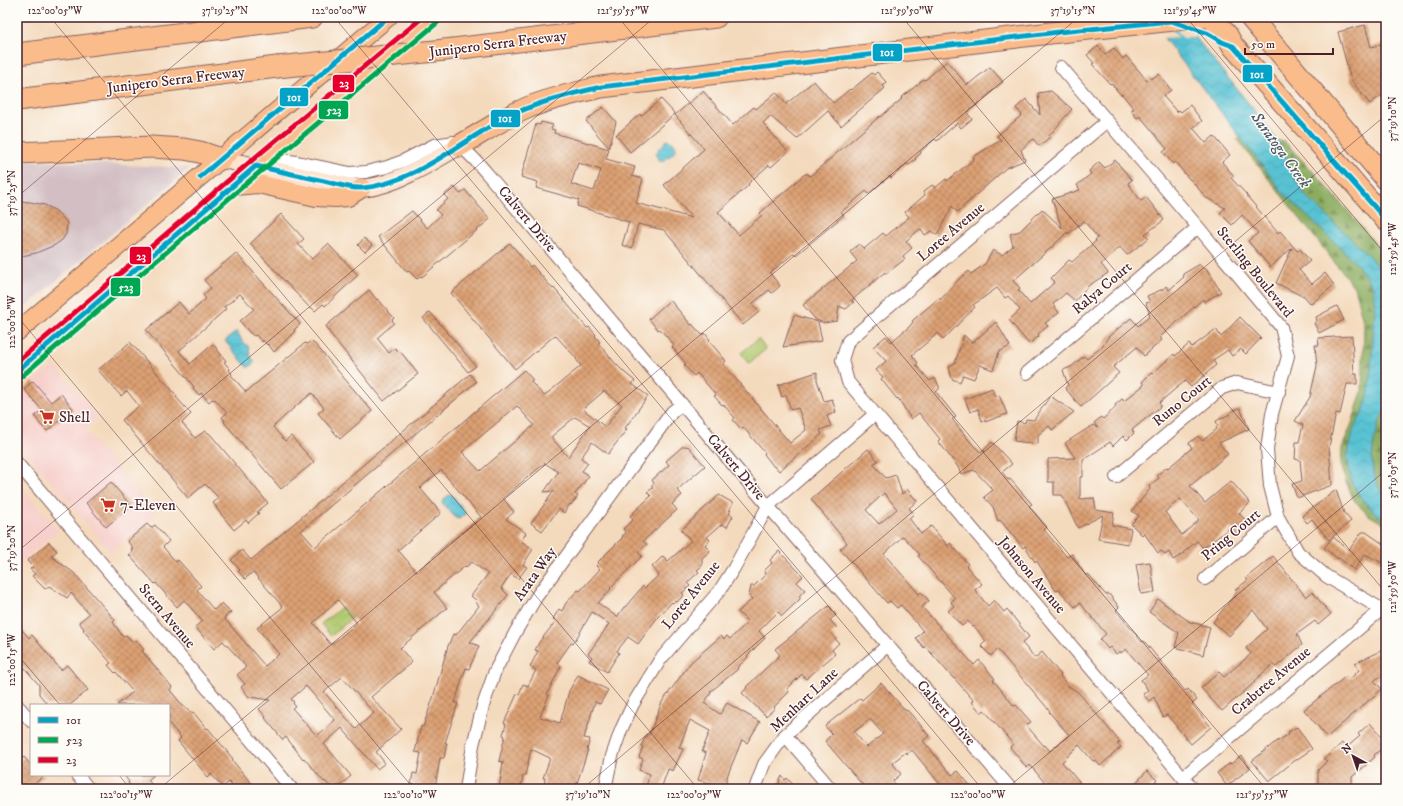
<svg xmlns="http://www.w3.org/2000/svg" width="1403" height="806" font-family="'IM FELL DW Pica',serif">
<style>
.built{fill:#f7d0cc}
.industrial{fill:#d2bec3}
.grass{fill:#b0c96e;stroke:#7d744c}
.forest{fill:url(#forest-firs);stroke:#6b6646}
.park{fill:url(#park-crowns);stroke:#7d744c}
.water{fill:url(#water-waves);stroke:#51707f}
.pier{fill:#f4dabd}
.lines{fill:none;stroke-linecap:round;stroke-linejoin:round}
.stream{stroke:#58c2d3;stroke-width:3.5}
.building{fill:url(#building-cross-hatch);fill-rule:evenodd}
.street-casing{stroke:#86605e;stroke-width:14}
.secondary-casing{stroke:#86605e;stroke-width:19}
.primary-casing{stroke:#86605e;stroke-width:20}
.highway-casing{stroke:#86605e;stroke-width:23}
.street{stroke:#fff;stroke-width:12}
.secondary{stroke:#fde4d1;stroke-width:17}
.primary{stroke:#fabc8b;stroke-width:18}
.highway{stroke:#fabc8b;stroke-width:21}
.highway-bridge-casing{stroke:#86605e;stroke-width:23;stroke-linecap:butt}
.highway-bridge{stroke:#fabc8b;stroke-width:21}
.bus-1-casing{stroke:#fdfcf7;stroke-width:8}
.bus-2-casing{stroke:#fdfcf7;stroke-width:8}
.bus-3-casing{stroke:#fdfcf7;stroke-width:8}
.bus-1{stroke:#04a2c6;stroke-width:5}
.bus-2{stroke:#00a651;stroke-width:5}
.bus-3{stroke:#e4002b;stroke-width:5}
.ticks{fill:none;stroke:#4a1f2b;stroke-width:1;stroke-opacity:0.45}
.labels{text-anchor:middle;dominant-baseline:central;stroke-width:3;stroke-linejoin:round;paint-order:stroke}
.street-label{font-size:15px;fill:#4a1f2b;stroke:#fdfcf7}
.poi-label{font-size:15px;fill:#4a1f2b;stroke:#fdfcf7;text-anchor:start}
.water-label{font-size:16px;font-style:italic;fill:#4f5866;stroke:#fdfcf7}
.line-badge{stroke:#fdfcf7;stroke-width:1.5}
.badge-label{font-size:11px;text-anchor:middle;font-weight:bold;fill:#fff}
.neatline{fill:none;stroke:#4a1f2b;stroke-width:1.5}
.ticks-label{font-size:10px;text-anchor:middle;fill:#4a1f2b}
</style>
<defs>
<pattern id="forest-firs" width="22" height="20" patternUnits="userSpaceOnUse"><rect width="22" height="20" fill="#8cad61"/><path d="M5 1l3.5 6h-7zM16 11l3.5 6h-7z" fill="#748c50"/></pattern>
<pattern id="park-crowns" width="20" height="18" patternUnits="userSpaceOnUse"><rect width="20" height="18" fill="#b0c96e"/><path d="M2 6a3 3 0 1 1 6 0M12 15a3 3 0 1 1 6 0" fill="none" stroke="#99ac5f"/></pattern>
<pattern id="water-waves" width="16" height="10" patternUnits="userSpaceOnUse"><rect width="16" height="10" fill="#58c2d3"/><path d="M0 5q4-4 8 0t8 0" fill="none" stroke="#4ea6b5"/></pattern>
<pattern id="building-cross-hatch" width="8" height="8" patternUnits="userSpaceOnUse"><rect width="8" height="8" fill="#dca073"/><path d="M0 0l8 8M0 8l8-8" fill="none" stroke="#b4825f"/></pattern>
</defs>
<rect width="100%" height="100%" fill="#fdfcf7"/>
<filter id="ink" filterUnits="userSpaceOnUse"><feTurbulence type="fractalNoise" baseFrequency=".025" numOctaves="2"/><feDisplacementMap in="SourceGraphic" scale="8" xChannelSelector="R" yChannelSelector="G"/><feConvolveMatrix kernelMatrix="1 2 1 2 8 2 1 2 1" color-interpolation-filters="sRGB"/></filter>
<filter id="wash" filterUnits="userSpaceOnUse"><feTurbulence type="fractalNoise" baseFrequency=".012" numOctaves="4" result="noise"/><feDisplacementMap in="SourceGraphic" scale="16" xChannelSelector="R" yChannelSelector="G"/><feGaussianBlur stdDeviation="0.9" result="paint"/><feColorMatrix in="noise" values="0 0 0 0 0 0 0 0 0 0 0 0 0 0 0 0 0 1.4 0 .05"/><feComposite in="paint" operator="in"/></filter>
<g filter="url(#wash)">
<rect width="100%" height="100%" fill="#f4dabd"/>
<path class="built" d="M54 365 98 418 85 430 156 515 111 552 17 442V396Z
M17 482 58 531 17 565Z"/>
<path class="industrial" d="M34 161 190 168 17 314V162Z"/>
<path class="grass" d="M758 339 766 349 749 363 741 353Z"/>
<path class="forest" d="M1237 139 1284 141 1323 182 1386 256V525L1367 514 1354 500 1346 482 1341 464 1342 448 1352 423 1362 391 1364 325 1354 287Z"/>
<path class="park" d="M342 607 352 618 331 636 321 624Z"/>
<path class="water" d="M1195 37 1271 131 1284 152 1296 181 1308 198 1370 257 1386 277V407L1379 423 1374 442 1372 459 1373 471 1378 486 1386 498V521L1370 508 1361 498 1352 483 1347 458 1354 428 1362 414 1367 400 1370 384 1375 307 1373 287 1368 279 1354 261 1284 194 1164 38Z
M667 140C674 142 676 144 676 151L663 161H660L656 153Z
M237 331 242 341 249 347 250 356 255 362 248 368 225 341Z
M449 495H452L465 511V514L459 519 456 518 442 503 443 500Z"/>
<path class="pier" d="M1195 35 1197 37 1162 38 1164 36Z"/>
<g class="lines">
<path class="stream" d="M1173 28 1183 40"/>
</g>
<g id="blocks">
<path class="building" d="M1365 25 1371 47 1386 43V92L1370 104 1351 80 1338 32Z
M1098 46 1105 55 1114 48 1123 59 1126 56 1147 80 1150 77 1151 79 1159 74 1171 90 1163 96 1177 112 1179 110 1181 112 1190 105 1202 121 1193 128 1206 143 1214 136 1230 155 1222 162 1234 176 1231 178 1247 195H1246L1278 233 1280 231 1297 251 1300 249 1310 261 1299 270 1312 284 1325 273 1334 285 1311 304 1303 295 1302 296 1276 283 1292 248 1270 267 1248 241 1258 233 1242 215 1232 225 1220 213 1225 208 1203 196 1204 195 1191 180H1190L1175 162 1173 164 1163 152 1167 149 1140 116 1137 118 1131 110 1134 109 1122 94 1121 95 1111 83 1110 84 1092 64 1094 63 1087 55Z
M947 61 967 85 968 83 969 84 990 67 1003 82 967 113 972 119 961 128 957 123 937 141 935 139 920 152 921 153 915 158 916 159 908 165 907 164 891 178 890 176 868 194 866 191 841 212 844 215 807 246 796 255 794 253 770 273 780 286 772 293 769 290 752 304 759 312 743 325 664 230 638 224 632 248 622 245 629 222 577 206 579 200 536 188 538 182 521 177 536 124 540 125 541 122 553 125 551 129 555 130 554 133 609 149 606 159 635 167 632 176 643 179 636 203 692 218 664 185 704 149 675 115 703 91 733 125 754 107 756 109 776 92 786 104 814 81 833 103 850 89 851 90 872 73 874 75 877 72 887 83 883 86 885 88 841 126 828 111 797 139 770 116 763 123 788 152 771 167 769 165 753 179 748 184 749 185 718 212 739 235 762 215 760 213 805 174H808L810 176 880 116V117L902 99 901 98 924 79 925 80ZM578 163 601 170 594 191 571 184Z
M1051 91 1072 109 1049 136 1050 137 1039 146 1033 139 1021 150 1025 160 1006 168 957 212 952 206 937 235 931 231 925 235 920 229 906 241 912 248 903 256 905 259 886 274 885 272 851 301 854 302 846 309 839 306 837 321 824 323 816 320 803 305 857 261 850 252 859 244 864 249 883 233 886 236 909 217 905 212 925 195 923 192 932 185 935 188 946 179 947 181 974 159 973 157 1001 140 997 136 1022 115 1016 108 1026 99 1040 115 1038 93Z
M661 99 675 114 630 152 616 135 640 114 641 116Z
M603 107 616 122 609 148 586 121Z
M1115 160 1132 180 1128 183 1141 201 1146 197 1164 220 1145 234 1149 238 1127 255 1120 247 1101 264 1108 273 1088 286 1075 301 1066 293 1053 304 1059 313 1045 323 1048 326 1038 334 1039 336 1032 342 1028 343 1009 320 1020 310 1008 296 1005 298 997 288 973 305 975 307 943 340 938 333 912 355 918 363 916 365 930 381 935 378 939 386V389L936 392 956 417 952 419 972 444 981 453 984 450 985 452 984 450 992 442 1012 464 1002 472 1008 480 1010 479 1032 504 1029 506 1047 527 1044 530 1067 557 1072 554 1086 576 1088 574 1106 595 1108 594 1110 595 1119 607 1116 610 1142 642 1144 641 1185 691 1188 689 1197 700 1192 704 1211 727 1191 744 1167 715 1163 717 1154 697 1149 701 1143 694 1148 690 1141 680 1148 675 1126 649 1121 653 1120 651 1116 654 1110 647 1108 649 1100 639 1106 634 1080 603 1075 607 1059 590 1056 591 1036 560 1035 562 1025 546 1023 548 1000 520 998 521 993 507 984 497 993 490 974 470 961 474 958 467 938 441 940 439 919 413 911 419 898 398 897 399 881 379 883 377 876 370 886 361 873 347 886 336 891 342 909 327 913 322 912 321 939 298 940 300 959 279 969 271 971 274 985 264 993 250 1002 255 1013 246 1010 234 1020 231 1042 209 1062 228 1052 199 1080 190 1077 185 1091 174 1089 171 1099 162 1105 168ZM1084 221 1098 238 1095 240 1096 241 1072 262 1069 260 1051 278 1055 282 1030 304 1018 290 1020 288 1013 281 1052 247 1067 232 1068 234Z
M454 187 460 194 465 190 490 219 422 277 421 276 417 279 409 271 407 272 378 237 412 211 427 228 441 215 436 210 448 199 444 195Z
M17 201 30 202 45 205 56 211 63 218 67 223 66 234 62 240 55 245 36 253 17 257Z
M281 214 304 239 298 244 312 259 328 244 358 275 325 306 323 304 315 311 311 307 310 308 250 244Z
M364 238 372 245 365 252 358 245Z
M510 243 530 267 532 265 553 289 554 288 587 328 589 327 596 335 595 336 600 342 598 343 615 363 625 373 635 381 632 384 648 396 625 428 627 429 608 454 592 442 581 458 588 463 582 471 589 476 575 494 578 496 571 505 570 504 564 513 559 509 542 531 531 523 554 491 544 492 558 472 545 463 503 498 514 512 506 519 526 533 521 541 533 549 523 565 527 567 518 579 511 574 501 588 508 595 470 642 479 646 469 669 466 668 461 682 455 703H458L445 743H447L444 758H440L435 788 411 784 413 773 417 774 421 753 415 752 421 726 423 727 433 698 448 646 453 634 456 635 479 606 475 601 476 600 471 596 488 574 472 562 466 567 465 566 434 592 447 608 400 648 412 662 371 697 401 729 376 752 385 763 377 769 342 728 324 744 351 776 336 789H332L325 781 324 782 304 758 303 759 286 737 283 740 265 718 266 717 259 709 270 700 249 697 241 687 245 684 237 675 246 667 234 653 223 641 214 649 195 627 202 621 184 600 177 607 156 583 155 584 129 555 133 552 131 549 133 548 127 541 147 524 151 528 155 525 169 541 163 547 176 562 178 560 201 586 197 590 214 610 222 603 231 612 224 618 265 666 279 654 257 628 283 607 253 572 245 579 238 571 240 570 231 560 242 550 251 560 470 374 476 382 301 531 315 547 524 370 533 380 531 382 544 396 581 366 576 359H577L555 335 515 369 451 293ZM604 391 622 405 605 427 583 409ZM517 406 534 425 480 471 462 452ZM575 417 590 426 568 457 552 438V436ZM441 470 481 517 452 540 417 572 398 550 441 513 420 488ZM338 600 357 623 331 645 313 623ZM342 677 374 713 356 729 324 692ZM306 686 335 720 317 736 292 708 295 706 293 703 294 702 291 699Z
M236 253 300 324 294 330 295 331 274 352 268 344 267 345 263 340 262 342 256 335 254 336 249 332 240 321 254 309 240 294 224 307 226 309 179 351 190 364 213 344 226 361 224 362 230 369 229 370 232 374 231 375 246 392 305 343 307 344 311 341 314 344H315L372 411 340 439 318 413 324 408 312 393 296 406 273 427 285 441 291 436 314 462 281 489 224 422 225 421 222 417 227 413 215 399 214 400 212 399 209 402 201 393 199 395 193 388 194 387 191 383 146 330 179 302 189 314 206 299 203 295 211 288 204 280Z
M1200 264 1203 269 1206 268 1221 292 1204 302 1203 299 1160 337 1162 340 1144 356 1137 347 1113 367 1119 373 1081 407 1080 406 1065 388 1068 385 1063 370 1071 367 1084 356 1087 359 1103 346 1108 337 1131 318 1138 326 1150 316 1146 303 1150 302 1147 296 1163 289 1166 286 1169 290 1184 277 1183 274Z
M369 290 377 300 378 299 394 318 392 320 394 323 377 338 389 353 395 348 399 352 400 351 418 374 384 401 329 332V331L326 326Z
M670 300 691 325 692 324 702 335 705 333 710 340 709 341 726 361 723 364 790 443 806 430 798 408 791 410 786 395 782 397 778 385 817 372V380L824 401 832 399 836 412 827 416 831 426 820 430 822 434 779 471 775 466 774 467 764 454 765 453 743 427 741 429 733 420 735 418 723 404 722 405 714 396 716 395 697 373 694 376 684 365 686 364 672 347 674 345 660 329 658 330 649 319Z
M1337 306 1344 320 1319 333 1314 323 1317 321 1316 317Z
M430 312 476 366 468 372 423 318Z
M794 315 818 322 822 341 783 347Z
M1240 317 1261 338 1246 354 1241 349 1232 356 1228 350 1213 360 1216 365 1191 387 1185 381 1174 390 1159 403 1161 406 1132 430 1134 433 1127 440 1123 436 1113 446 1110 442 1083 460V477H1080V499L1094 498 1096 510 1114 513 1112 525 1131 529 1128 544 1098 539 1103 515 1078 528 1062 495H1054V482H1048V459L1075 458 1065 443 1093 425 1098 428 1094 423 1101 417 1103 419 1116 407 1115 405 1122 399 1124 401 1144 385 1142 382 1151 373 1152 374 1174 354 1175 356 1189 344 1192 347 1216 329 1221 337Z
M996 322 1010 346 999 352 993 370 980 365 974 379 963 375 960 382 952 379 949 367 955 363 964 335 972 343Z
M1352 336 1354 374H1357V384H1347L1340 414 1336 413 1329 447 1332 485 1297 498 1292 484 1302 481 1300 460 1295 459 1296 442H1299L1303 425 1295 421 1310 397 1317 366 1315 345H1319L1318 338Z
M130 342 177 396 176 397 191 414 182 423 194 437 195 438 205 431 210 434 268 503 257 512 259 513 248 523 246 520 234 530 216 508H217L213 503 219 498 205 484 188 498 122 420 139 406 127 391 121 396 98 370Z
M33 381 51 402 61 394 73 409 47 431 40 424 35 416 42 410 24 389Z
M992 388 995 397 999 395 1007 414 985 422V420L982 421 978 409 970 412 965 399Z
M1050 396 1074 412 1052 430 1049 426 1038 435V444L1014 441 1017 421 1025 423 1026 419 1034 420Z
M1240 408 1249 429 1219 443 1228 454 1190 486 1205 503 1231 481 1250 503 1239 513 1247 522 1244 524 1247 527 1238 535 1231 527 1205 547V546L1203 548 1197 541 1184 552 1185 553 1173 560 1169 552 1165 555 1162 551 1158 553 1144 533 1142 535 1131 524 1139 516 1132 511 1150 489 1149 486 1159 478 1157 475 1167 467 1168 468 1192 448 1189 443 1198 436 1202 441 1217 429 1216 427 1218 426 1216 421 1230 414V412ZM1180 499 1199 520 1182 535 1165 512Z
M686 446 689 447 705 466 677 490 682 495 672 504 677 510 643 541 647 544 638 552 642 556 610 588 611 589 598 603 617 617 624 607H625L643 586 645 588 659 575 652 567 663 556 668 561 691 541 681 530 719 495 733 503 729 510H731L729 513 733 516 727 527 722 524 707 537 710 540 705 545 710 551 702 558V566L697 570 699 572 687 583 690 586 682 593 684 595 676 603 675 601 673 603 672 602 661 614H660L638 644 628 637 617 651 619 653 607 672 589 661 592 657 588 654 609 624 592 612 573 644 571 643 557 663 561 666 547 694 549 695 540 717 560 723 569 691 578 675 608 690 600 704 595 702 584 738 590 739 587 750H588L575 789H544L545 778H543L550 758 531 749 525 776H523L521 789H499L503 762 499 761 505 736 503 735 506 724 504 723 517 694 519 695 523 684 528 686 536 670 530 667 538 651 535 650 540 641 556 621 553 619 559 609 562 611 566 603 578 590 580 591 600 569 596 566 599 563 598 562 623 537 622 536 626 533 623 529 633 520 630 516 651 496 647 492 653 488 651 486 654 483 652 480 669 465 666 461 682 447Z
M868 449 878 461 873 464 886 478 896 475 902 494 907 489 917 501 909 508 914 514 909 518 921 534 931 526 948 546 950 543 968 564 966 566 982 584 975 590 988 606 994 600 1004 612 1007 609 1029 637 1022 643 1035 658 1042 652 1061 675 1060 676 1067 685 1078 692 1120 742 1117 744 1121 747 1100 766 1095 760 1093 761 1079 745 1062 762 1085 789H1050L1030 765 1027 768 1010 747 1013 744 986 712 984 710 981 713 972 702 974 701 954 678H953L925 646 924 648 916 638 923 631 901 605 897 608 890 601 887 603 840 549 847 543 811 499ZM884 493 897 509 879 524 866 510ZM903 536 920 555 918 556 955 598 951 602 954 606 948 611 962 626 968 621 973 627 974 626 986 641 981 646 991 656 997 649 1050 711 1049 712 1069 735 1050 751 1045 745 1044 746 1026 725 1031 722 1016 705 1014 706 993 680 995 679 979 660 974 665 922 607 929 601 921 592 919 594 884 554Z
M111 482 131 506 106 527 86 503Z
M1336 490 1344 513 1351 521 1329 540 1312 519 1307 523 1302 516Z
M1362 532H1366L1386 546V565L1365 554 1354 570 1339 558 1338 559 1324 548 1333 537 1349 550Z
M49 542 57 551 51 556 74 573 115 620 113 622 123 637 126 635 133 642 136 640 144 650 142 651 172 687 170 690 182 705 191 713 193 712 207 729 208 728 233 759 232 760 256 789H235L229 782 223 787 211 774 208 777 178 741 181 738 169 723V705H117L133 692 116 672 115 673 108 665 111 663 83 630 84 629 79 622 89 614 71 593 67 598 49 586 45 589 32 576 35 574 30 569 33 567 27 561Z
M779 551 803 576 797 582 805 590 799 596 800 597V599L782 616 778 612 759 631 765 638 747 656 748 657 737 668 738 669 710 692 711 693 704 703 720 714 727 703 760 722 747 743 742 740 728 774 725 787 698 780 706 753 702 751 710 731 690 720 679 748 683 749 673 771 668 769 661 789H645L650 774 639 770 643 759 639 757 643 747 641 746 647 734 649 735 662 702 691 662 721 636 724 639 727 636 730 639 748 622 738 612 752 599 749 596 751 586H754L766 574 764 571 772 563 770 560Z
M1273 556 1306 597 1312 592 1331 614 1318 625 1315 621 1297 634 1302 645 1276 667 1273 664 1254 681 1255 682 1222 711 1201 688 1219 672 1224 677 1251 654 1246 648 1267 629 1253 610 1229 636 1213 622 1237 592 1235 590 1248 580 1246 578Z
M1150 562 1155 592 1141 594 1136 564Z
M1158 599 1190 622 1210 627 1203 655 1175 647 1179 633 1149 612Z
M829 606 836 615 830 620 837 628 831 634 839 643 832 650 835 654 806 679 802 674 787 689 789 692 774 707 775 708 766 716 742 693 747 688 746 687 780 655 775 649Z
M17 624 29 638 32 635 61 670 67 665 88 690 70 705H48L39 694V685L17 659Z
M1386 645V672L1374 681 1382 689 1327 737 1304 710 1345 677 1351 678 1359 670 1355 663 1377 653Z
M881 683 906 711 907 710 918 722 929 736 923 741 952 775 958 771 973 789H944L912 750 907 754 906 752 892 763 901 774 893 781 899 789H866L854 775 825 741 832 734 825 726 860 698 862 700ZM870 719 883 734 867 747 854 732Z
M1370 723 1386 742V745L1374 755 1375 757 1352 777V789H1318V770L1327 761 1324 759 1342 743 1346 748 1360 736 1358 734Z
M1297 727 1312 749 1293 762 1269 781 1252 761 1273 744 1289 734 1288 732Z
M1241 756 1250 768 1227 786 1217 773 1230 763 1231 764Z
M24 757 31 765V775H45L29 789H17V763Z
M1147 771 1157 780 1149 789H1130Z
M124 775H154L148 780 155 789H133L128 783 129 782Z
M782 776 785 780 787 778 797 789H775L777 787Z"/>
</g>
</g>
<g filter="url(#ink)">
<use href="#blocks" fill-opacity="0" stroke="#86605e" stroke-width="1"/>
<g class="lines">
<g class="street-casing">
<path id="street" d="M1061 67 1198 227 1281 327 1288 356 1272 414 1267 449 1270 486 1278 517 1298 552 1326 576 1386 612
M1107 121 848 341 842 360 848 382 1193 789
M263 158 297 162 350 173 366 172 387 167 403 161 434 145 454 142C468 151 479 164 490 177L768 506 1011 789
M1027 373 1198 227
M17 463 292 789
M1116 477 1222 388 1237 383 1279 392
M1205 579 1278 517
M17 705 31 721
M785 735 831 789
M77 775 89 789
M1183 777 1381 610
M466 789 473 745 483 706 495 671 516 631 537 596 672 412 682 404
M605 789 612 756 621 730 633 704 660 660 720 590 734 568 768 506 875 414
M755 789 764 764 785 735 888 645"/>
</g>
<g class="secondary-casing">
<path id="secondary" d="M221 159 346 186C351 187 357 188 362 188 392 187 434 161 459 146"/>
</g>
<g class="primary-casing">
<path id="primary" d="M234 186 258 184 316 197 336 198 348 197 362 188
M17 332 388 17
M17 371 256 166 434 17"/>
</g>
<g class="highway-casing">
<path id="highway" d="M1211 17 1227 35 1233 46 1343 170 1386 220
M1250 17 1386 179
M445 50 716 17
M17 54 312 17
M17 100 277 67
M459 146C482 133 503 118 527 108 551 98 576 93 601 87L1059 32 1203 17
M17 153 152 147 184 149 200 152 221 159"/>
</g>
<use href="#street" class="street"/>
<use href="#secondary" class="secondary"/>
<use href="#primary" class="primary"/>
<use href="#highway" class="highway"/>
<g class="highway-bridge-casing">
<path id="highway-bridge" d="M277 67 445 50"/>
</g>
<use href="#highway-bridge" class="highway-bridge"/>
<g class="bus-1-casing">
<path id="bus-1" d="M200 177 388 17
M17 371 256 166C279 171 302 176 324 181 337 184 350 189 363 188 413 183 455 146 498 122 530 104 566 95 601 87L1059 32 1171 21 1207 33 1222 42 1233 46 1386 220"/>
</g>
<g class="bus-2-casing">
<path id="bus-2" d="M22 376 261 171 438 22"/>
</g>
<g class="bus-3-casing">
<path id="bus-3" d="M17 362 251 161 423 17"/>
</g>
<use href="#bus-1" class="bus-1"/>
<use href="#bus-2" class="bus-2"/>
<use href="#bus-3" class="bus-3"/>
</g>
</g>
<path class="ticks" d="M50 17 698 789M334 17 982 789M618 17 1266 789M902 17 1386 593M1186 17 1386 255M17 197 231 17M17 316 414 789M17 552 655 17M17 654 60 705M119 775 130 789M159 789 1079 17M582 789 1386 115M1006 789 1386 470"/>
<defs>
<g id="supermarket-bare" transform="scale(1.2)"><path d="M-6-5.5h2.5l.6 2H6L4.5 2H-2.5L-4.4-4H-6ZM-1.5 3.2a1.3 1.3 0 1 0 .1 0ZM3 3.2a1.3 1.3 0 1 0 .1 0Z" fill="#c8321e" stroke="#fdfcf7" stroke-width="2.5" paint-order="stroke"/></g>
</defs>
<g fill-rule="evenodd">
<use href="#supermarket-bare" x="47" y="417"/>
<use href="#supermarket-bare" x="108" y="505"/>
</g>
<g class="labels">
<g class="street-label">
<text transform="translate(498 44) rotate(-7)">Junipero Serra Freeway</text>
<text transform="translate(176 80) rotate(-7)">Junipero Serra Freeway</text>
<text transform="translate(527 219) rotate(50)">Calvert Drive</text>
<text transform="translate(951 232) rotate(-40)">Loree Avenue</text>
<text transform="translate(1255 272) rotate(51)">Sterling Boulevard</text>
<text transform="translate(1102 288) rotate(-40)">Ralya Court</text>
<text transform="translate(1182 401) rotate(-39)">Runo Court</text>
<text transform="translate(736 467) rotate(50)">Calvert Drive</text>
<text transform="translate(1231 535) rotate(-40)">Pring Court</text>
<text transform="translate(535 574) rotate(-55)">Arata Way</text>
<text transform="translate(1032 575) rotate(50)">Johnson Avenue</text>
<text transform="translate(691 595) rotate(-51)">Loree Avenue</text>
<text transform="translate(167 616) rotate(50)">Stern Avenue</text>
<text transform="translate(1271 681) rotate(-40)">Crabtree Avenue</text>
<text transform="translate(804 700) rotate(-43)">Menhart Lane</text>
<text transform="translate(946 713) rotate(49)">Calvert Drive</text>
</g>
<g class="poi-label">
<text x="59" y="417">Shell</text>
<text x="120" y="505">7-Eleven</text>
</g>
<g class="water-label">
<text transform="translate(1281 150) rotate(54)">Saratoga Creek</text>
</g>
</g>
<g class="line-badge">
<rect x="872" y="43" width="31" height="19" rx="4" fill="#04a2c6"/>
<rect x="1242" y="64" width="31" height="19" rx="4" fill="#04a2c6"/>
<rect x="332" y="74" width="23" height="19" rx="4" fill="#e4002b"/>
<rect x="279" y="87" width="30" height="20" rx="4" fill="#04a2c6"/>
<rect x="318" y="100" width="31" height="20" rx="4" fill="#00a651"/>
<rect x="490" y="109" width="31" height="19" rx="4" fill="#04a2c6"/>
<rect x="129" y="246" width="23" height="19" rx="4" fill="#e4002b"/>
<rect x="110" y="277" width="31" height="20" rx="4" fill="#00a651"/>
</g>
<g class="badge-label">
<text x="887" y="56">101</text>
<text x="1257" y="78">101</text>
<text x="344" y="87">23</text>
<text x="294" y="101">101</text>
<text x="334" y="114">523</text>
<text x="505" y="122">101</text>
<text x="141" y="260">23</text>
<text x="126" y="291">523</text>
</g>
<rect width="1403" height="806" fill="none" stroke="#fdfcf7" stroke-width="44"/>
<rect x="30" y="704" width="140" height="72" fill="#fdfcf7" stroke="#b5a4a5"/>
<rect x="38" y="717" width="20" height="6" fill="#04a2c6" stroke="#b5a4a5"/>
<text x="66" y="724" font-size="12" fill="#4a1f2b">101</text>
<rect x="38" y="737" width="20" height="6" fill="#00a651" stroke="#b5a4a5"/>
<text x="66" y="744" font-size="12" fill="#4a1f2b">523</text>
<rect x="38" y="757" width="20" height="6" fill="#e4002b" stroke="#b5a4a5"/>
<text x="66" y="764" font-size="12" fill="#4a1f2b">23</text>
<g transform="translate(1353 756) rotate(320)" stroke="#fdfcf7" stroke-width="3" paint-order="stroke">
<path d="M0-3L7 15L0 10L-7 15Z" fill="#4a1f2b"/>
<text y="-6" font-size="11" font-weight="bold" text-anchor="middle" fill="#4a1f2b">N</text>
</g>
<path d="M1245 48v6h88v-6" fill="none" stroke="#4a1f2b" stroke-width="2"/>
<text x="1251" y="48" font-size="12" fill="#4a1f2b" stroke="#fdfcf7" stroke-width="3" paint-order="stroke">50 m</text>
<rect x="22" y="22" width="1359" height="762" class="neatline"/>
<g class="ticks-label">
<text x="55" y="14">122°00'05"W</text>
<text x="225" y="14">37°19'25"N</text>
<text x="339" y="14">122°00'00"W</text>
<text x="623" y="14">121°59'55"W</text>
<text x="907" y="14">121°59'50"W</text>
<text x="1073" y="14">37°19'15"N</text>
<text x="1190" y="14">121°59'45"W</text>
<text transform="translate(1392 119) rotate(-90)" y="4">37°19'10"N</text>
<text transform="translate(11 193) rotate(-90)" y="4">37°19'25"N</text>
<text transform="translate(1392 249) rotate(-90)" y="4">121°59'45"W</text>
<text transform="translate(11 322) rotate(-90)" y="4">122°00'10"W</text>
<text transform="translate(1392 475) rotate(-90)" y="4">37°19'05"N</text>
<text transform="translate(11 548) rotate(-90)" y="4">37°19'20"N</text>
<text transform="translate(1392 587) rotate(-90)" y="4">121°59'50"W</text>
<text transform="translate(11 660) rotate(-90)" y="4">122°00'15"W</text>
<text x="126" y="798">122°00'15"W</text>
<text x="410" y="798">122°00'10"W</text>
<text x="588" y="798">37°19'10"N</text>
<text x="694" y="798">122°00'05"W</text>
<text x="978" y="798">122°00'00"W</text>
<text x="1262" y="798">121°59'55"W</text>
</g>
</svg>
